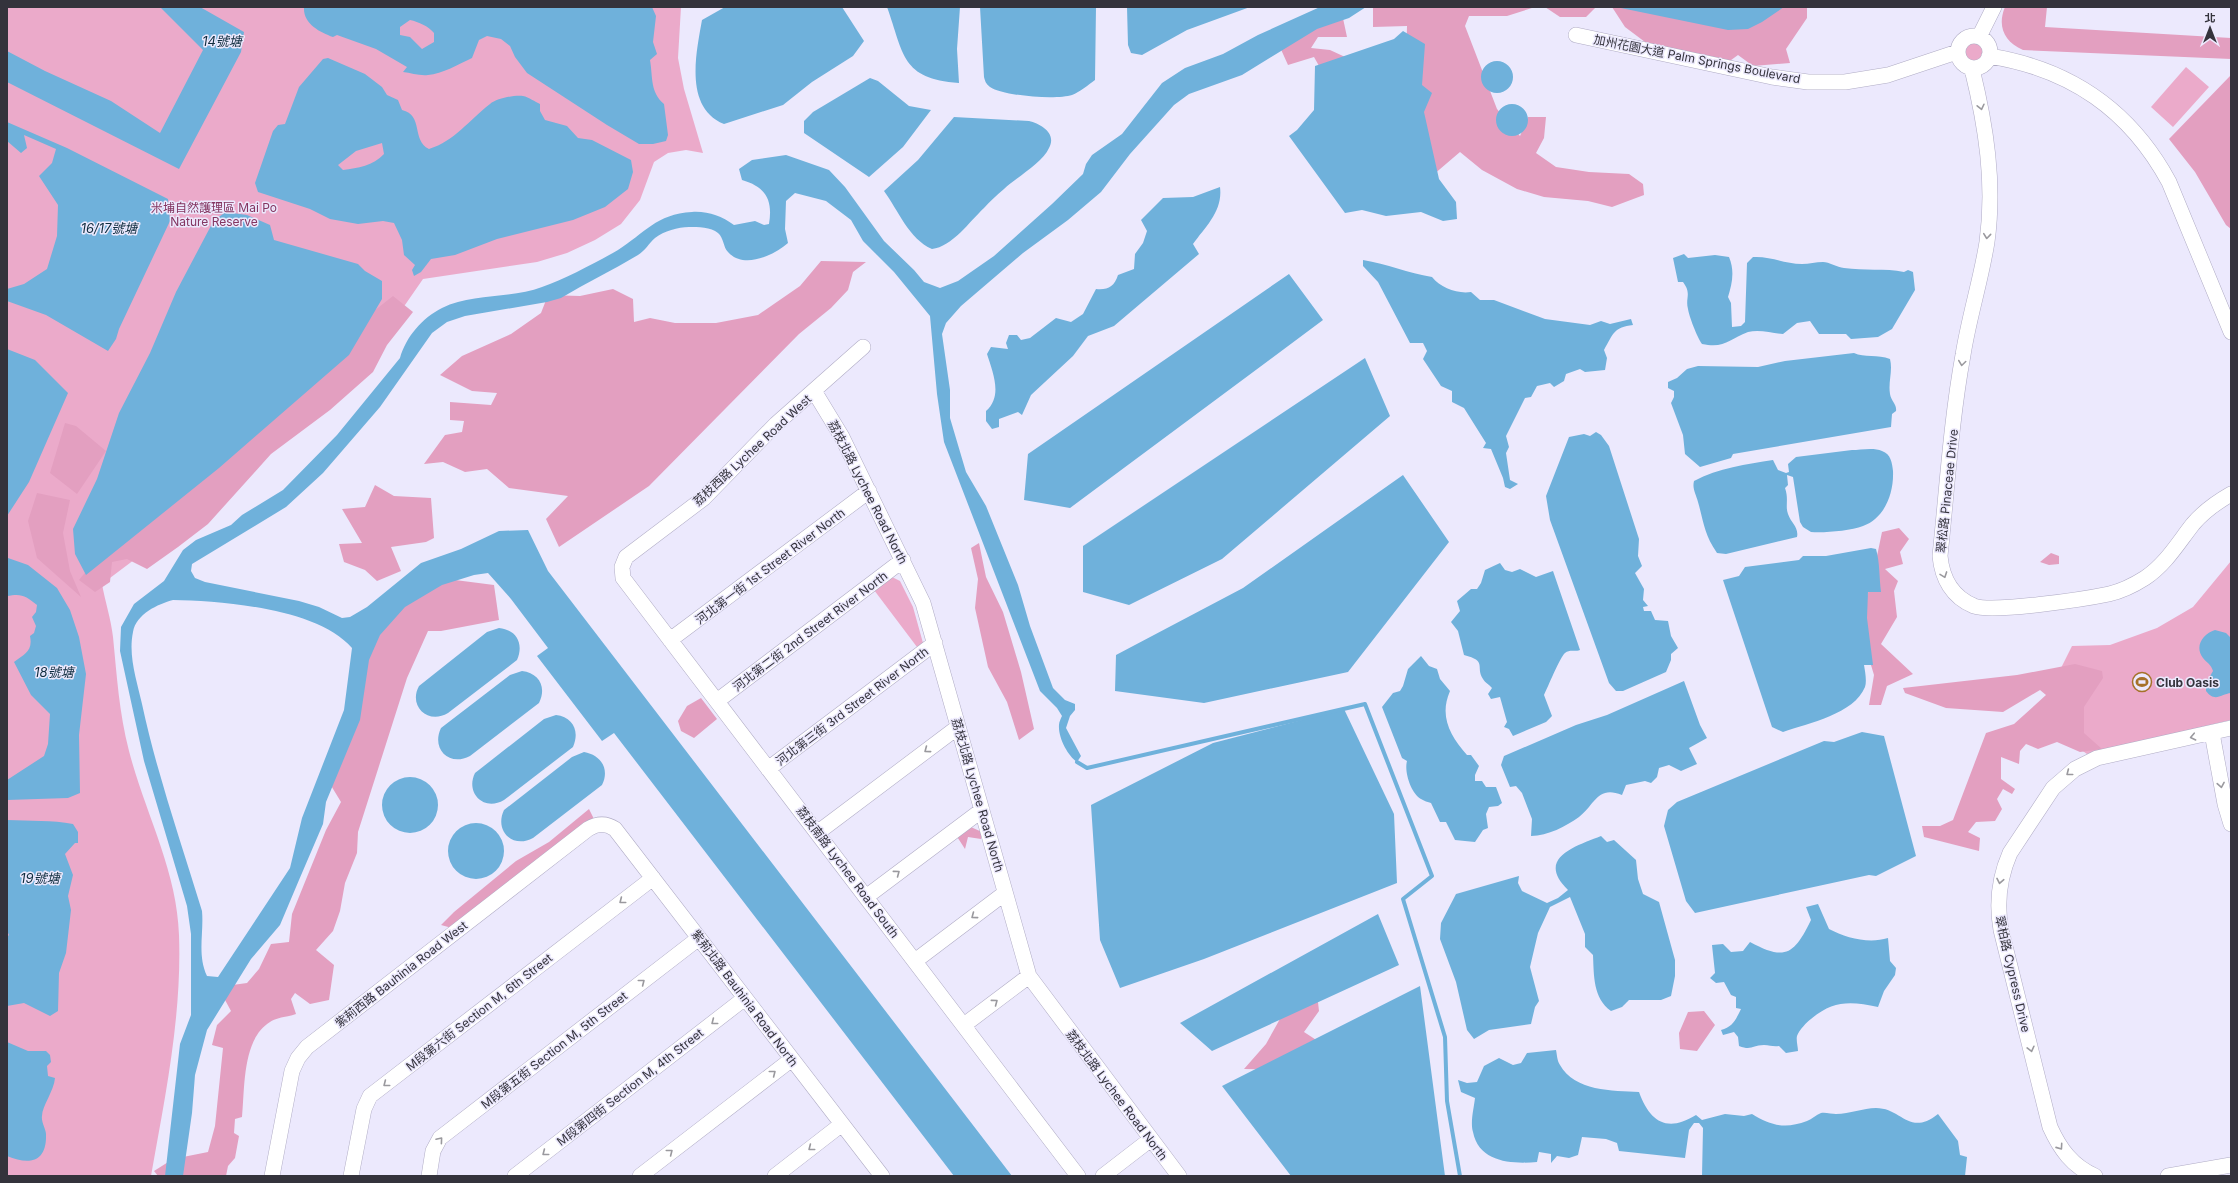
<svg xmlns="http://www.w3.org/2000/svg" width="2238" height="1183" font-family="Inter,'Noto Sans TC',sans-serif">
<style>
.green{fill:#ebaaca}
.forest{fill:#e39fc0}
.water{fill:#6fb1db;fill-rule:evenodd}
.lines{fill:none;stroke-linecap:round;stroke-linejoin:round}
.stream{stroke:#6fb1db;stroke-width:4}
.minor-casing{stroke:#b0acc5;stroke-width:16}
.minor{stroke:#fff;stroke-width:15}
.oneway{stroke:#9a999e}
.labels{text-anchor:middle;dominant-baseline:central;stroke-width:3;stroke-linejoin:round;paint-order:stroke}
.street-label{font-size:12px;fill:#34333c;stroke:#ece9fd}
.park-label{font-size:12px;fill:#843561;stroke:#ece9fd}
.poi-label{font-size:12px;font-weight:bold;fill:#34333c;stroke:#ece9fd;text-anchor:start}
.water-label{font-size:13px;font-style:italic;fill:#0e2c3e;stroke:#ece9fd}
</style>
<rect width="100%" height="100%" fill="#ece9fd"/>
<path class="green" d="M7 7H681L678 58 684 89 703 153 686 150 668 153 654 162 640 200 621 224 595 240 567 253 537 262 423 279 380 341 211 502 102 584C105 601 111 619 113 637 117 677 119 712 129 751 145 813 177 870 179 935 182 1016 165 1097 151 1176H7Z
M1965 52a9 9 0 1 1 18 0a9 9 0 1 1-18 0Z
M2186 67 2209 87 2173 127 2151 107Z
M2231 561V720L2087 754 2036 718 2072 646 2110 645 2157 628 2193 607Z
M892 577 900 581 913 607 923 643 917 647 874 590Z"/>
<path class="forest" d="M1373 7H1535L1507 16H1469L1465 26 1497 109 1520 136 1528 117H1546L1544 138 1536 153 1556 167 1589 172 1629 174 1643 184 1644 195 1612 207 1588 201 1544 197 1517 189 1482 170 1460 152 1426 181 1406 64 1407 26 1373 27Z
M1545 7H1596L1586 17H1560Z
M1612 7H1807V18L1786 49 1790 63 1753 66 1738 55 1727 63 1649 45 1625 27Z
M2005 7H2047L2045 27 2231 38V59L2023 50C2004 42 1997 26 2005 7Z
M1341 9 1347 37H1318L1311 48 1330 50 1356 62 1323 73 1314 57 1288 65 1279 45Z
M2231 75V229L2226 225 2195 172 2169 139Z
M821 261 866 262 853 272 848 290 831 308 799 334 649 486 559 547 546 519 568 496 509 488 487 469 465 472 443 462 424 464 445 435 462 432 464 421 450 420V402L491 405 497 393 472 391 440 375 462 356 511 334 541 313 548 295 580 296 613 289 633 299 634 322 650 318 675 323H716L758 315 800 286Z
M393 296 413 312 387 345 373 372 330 410 271 454 208 524 178 547 147 569 127 559 112 562 110 582 95 592 79 580 97 558 360 322Z
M65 423 76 426 106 451 77 494 50 473Z
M375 485 394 496 431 498 434 538 426 542 391 547 401 571 377 581 365 570 344 562 339 544 362 543 342 509 365 507Z
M37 493 70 500 63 533 70 571 81 597 37 558 28 521Z
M1899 528 1909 539 1900 552 1903 564 1885 569 1898 581 1894 591 1897 617 1881 644 1913 674 1887 686 1881 705H1869L1874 675 1862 635 1861 615 1872 580 1882 532Z
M979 543 986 577 1003 612 1021 672 1034 729 1019 740 1007 702 988 667 975 608 978 579 971 548Z
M2051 553 2059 556V564L2049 565 2040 562Z
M424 576 494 585 499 620 441 631H428L407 678 358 832 357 853 345 883 340 911 333 931 316 950 334 965 329 1000 310 1004 295 993 291 999 296 1014C288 1017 277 1017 270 1022 242 1039 245 1088 242 1117L235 1119 234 1133 239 1136 235 1158 228 1166 226 1176H158L154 1171 173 1159 208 1152 215 1126 223 1048 212 1045 217 1025 231 1011 218 987 247 983 259 969 271 944 289 942 292 914 326 830 341 802 327 779 371 625Z
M2075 664 2102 671 2103 678 2084 707V733L2102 749 2080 752 2057 742 2038 749 2026 744 2020 751 2019 764 2001 757V779L2015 789 2012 794 2003 789 1997 799 2002 809 1995 821 1976 822 1968 832 1980 838 1979 851 1924 837 1922 826H1940L1953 820 1986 733 2014 724 2046 695 2040 690 2003 712 1946 708 1905 693 1903 688 2017 675Z
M701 698 717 719 694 738 681 731 678 721 687 706Z
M589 809 595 821 452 928 441 925 454 912 516 861 549 842Z
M964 824 982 832 981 839 968 837 965 849 954 832Z
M1315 976 1319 1011 1304 1032 1327 1047 1295 1070 1244 1069 1266 1044 1295 992Z
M1704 1011 1715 1025 1697 1051 1680 1049 1679 1033 1688 1012Z"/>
<path class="water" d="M160 7H200L244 32 241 52 179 169 7 82V51L45 71 111 101 160 133 203 50Z
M304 7H652L656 16 653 42 657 54 650 60C653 78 650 92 664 104L668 135 666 141 653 144H639L607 125 527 73 515 57 510 46 501 39 487 36 479 40 472 58C459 64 442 74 428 75 420 76 411 73 403 72L407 67 376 49 337 35 333 37C320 32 303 24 304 7ZM410 20C419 22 428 26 434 33V42L422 49 410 37 400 35V27Z
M725 7H842L864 41 853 56 812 82 783 105 724 124C684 107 696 54 702 20Z
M887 7H960L957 49 959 83C901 79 904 54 887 7Z
M980 7H1096L1095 80C1088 85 1080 92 1072 95 1056 100 1003 96 990 87 986 84 985 81 984 77Z
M1127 7H1250L1187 30 1142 55 1131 53 1128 45Z
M1320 7H1366L1349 18 1317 29 1242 75 1189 94 1174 105 1130 154 1101 192 1068 220 1023 253 961 306 946 323 942 334 950 390V418L966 472 986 506 1018 585 1030 626 1053 688 1065 700 1075 704V710L1070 716 1066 728 1081 756 1077 762C1068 756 1058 738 1059 725 1059 722 1061 718 1062 716L1057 708 1040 691 944 442 937 394 930 316 894 272 863 241 851 220 826 201 795 193 786 201 785 229 788 243C774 255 744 270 728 252 723 247 724 238 718 233 711 227 698 227 689 227 678 227 664 231 655 238 649 243 645 251 638 255 613 270 586 283 561 298L547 302 465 316 447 322 432 333 380 407 323 473 286 507 192 564 191 571 195 578 205 582 299 601 319 607 342 618 350 617 367 607 421 563 461 549 499 531 528 530 548 571 1012 1176H954L614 733 602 741 537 656 548 648 511 599 488 573 474 575 442 585 405 607 380 635 369 660 360 720 326 802 323 824 299 880 280 925 251 959 207 1030 195 1075 192 1113 183 1176H165L180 1044 191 1015V934L187 906 144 761 120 651 121 627 134 604 164 581 183 550 196 540 231 525 242 515 283 490 337 435 400 358C406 337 422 318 442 308 472 293 511 299 542 287 565 279 597 262 618 250 645 233 656 214 692 212 708 211 721 216 734 225L755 221 764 225 769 224C773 200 766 187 742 180L739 169 752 160 786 155 829 170 845 187 884 241 914 270 924 282 940 288 958 281 994 256 1052 204 1083 174 1086 164 1092 155 1122 134 1162 83 1185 68 1223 54 1258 35ZM173 600C223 601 317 608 352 648L344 710 302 818 290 868 218 977 207 976C197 955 204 933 202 911 181 842 157 774 142 704 137 681 128 656 133 632 136 614 158 604 173 600Z
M1616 7H1784L1762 22 1748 29 1728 30Z
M1403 31 1425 44 1422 85 1432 93 1424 112 1439 179 1456 202 1457 219 1443 221 1421 212 1386 216 1362 210 1345 213 1289 136 1297 130 1314 110 1315 66 1394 39Z
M328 58 365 74 382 87 387 95 398 100 402 110C424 115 411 140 429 149 455 141 469 120 490 104 497 98 514 95 523 96 529 97 535 102 540 104V111L545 120 567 126 578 138 592 140 631 160 633 172 628 189 605 207 573 220 497 239 455 255 431 259 421 272 414 276 412 270 415 265 404 255 402 240 394 223 383 221 358 224 330 219 310 209 258 192 255 183 273 131 278 125 285 124 299 87 323 59ZM382 143 384 154C373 166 358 168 343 170L338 165 356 151Z
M1481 77a16 16 0 1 1 32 0a16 16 0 1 1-32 0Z
M870 78 878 81 909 106 931 110 903 147 869 177 804 133V121L813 112Z
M1496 120a16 16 0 1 1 32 0a16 16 0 1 1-32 0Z
M954 117 1029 121C1041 124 1057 133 1049 148 1043 162 1016 178 1004 189 997 195 990 201 984 208 970 221 952 247 932 249 909 239 898 210 884 191L918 160Z
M7 122 67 148 168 199 170 221 119 329 116 339 108 351 46 315 7 301V289L24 284 47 269 57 236 58 205 39 176 52 163 56 149 24 135 27 148 21 153 7 141Z
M1220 187C1223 211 1206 226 1193 244L1199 254 1114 326 1088 336 1073 356 1031 395 1022 415 1018 412 999 419V427L992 429 986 421V411C1003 396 993 373 987 354L991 347 1008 349 1006 343 1009 335H1017L1021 340 1030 338 1056 318 1071 322 1083 314 1096 289C1108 290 1114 287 1118 275L1134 269 1135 254 1143 243 1147 231 1141 220 1163 198 1193 197Z
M226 212 247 215 270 225 274 240 358 264 365 271 382 281V299L349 355 219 468 86 575 75 554 73 529 97 479 119 413 150 353 176 292 214 220Z
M1684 254 1688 258 1715 255 1729 257C1735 271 1732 284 1728 297L1731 303 1732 327 1741 326 1745 322 1747 263 1753 257C1771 256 1785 264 1802 264 1809 264 1816 262 1823 262 1829 262 1837 267 1844 268 1864 271 1885 268 1904 272L1908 270 1913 272 1915 290 1892 329 1878 337 1851 339 1846 334H1819L1810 321 1797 323 1783 334C1772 333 1759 329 1748 332 1729 339 1725 349 1702 344 1697 337 1689 316 1688 309 1685 298 1692 294 1683 282H1678L1673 258Z
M1363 260C1387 264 1408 273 1432 277 1441 288 1457 294 1471 292L1480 300H1494L1545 319 1590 325 1601 321 1610 324 1631 319 1633 325C1614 327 1613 334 1604 350L1607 358 1605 370 1585 372 1580 369 1566 374 1564 381 1554 387 1550 383 1537 386 1531 397 1525 398 1506 436 1509 447 1506 453 1510 480 1518 484 1510 489 1505 487 1503 478 1491 449 1483 448 1486 443 1464 408 1452 402V391L1441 386 1423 359 1427 351 1423 343H1410L1378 282 1363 266Z
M1289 274 1323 320 1070 508 1024 500 1028 454Z
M7 349 35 360 68 393 29 482 7 516Z
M1854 353C1864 358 1878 354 1890 359 1893 371 1888 382 1890 394 1891 401 1897 404 1896 411L1892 414 1891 427 1733 454 1731 458 1700 467 1685 454 1683 435 1671 403 1674 397V391L1668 388V382L1677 378 1687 369 1698 366 1758 367 1785 361Z
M1365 358 1390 416 1222 559 1129 605 1083 592V546Z
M1596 432 1601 435 1609 446 1639 539 1638 556 1642 566 1635 573 1644 589 1643 600 1648 606 1643 607 1644 611H1651L1655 620 1668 621 1671 636 1678 648 1671 654V660L1666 672 1623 691H1616L1609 683 1550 520 1546 496 1569 437 1584 434 1590 436Z
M1852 450C1860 450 1874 447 1882 451 1891 454 1892 463 1893 471 1894 493 1885 518 1863 526 1850 531 1824 533 1811 532L1803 527 1800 522 1793 477 1787 475 1788 485 1785 488C1789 499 1785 506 1788 514 1791 523 1799 527 1797 537L1726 554 1717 553C1704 534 1704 523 1698 502 1696 494 1692 489 1694 481 1718 468 1747 464 1773 460L1778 470 1786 473 1789 472 1788 464 1796 457Z
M1403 475 1449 542 1348 672 1204 703 1115 691 1116 655 1243 588Z
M1871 548 1876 549C1880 563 1879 577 1881 592H1868L1867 618 1873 665H1864C1865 671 1867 681 1865 687 1854 714 1809 723 1783 732L1772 727 1723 580 1739 576 1745 567 1799 560 1803 556H1826Z
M8 558 28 565 57 588 70 610 79 637 86 674 79 735 80 793 68 798 7 800V780L44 756 48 744 50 714 31 695 14 662C25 654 33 651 30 636L34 633 36 626 32 617 36 612 37 605C26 596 22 593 7 596Z
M1500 563 1505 570 1512 572 1520 569 1536 577 1553 571 1580 650C1574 652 1570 649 1565 653 1560 657 1548 687 1544 695L1552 716 1546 722 1513 736 1509 729 1504 727 1507 722 1500 697 1491 699 1488 694 1492 688C1489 684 1485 683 1483 679 1475 667 1488 661 1464 655L1458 631 1451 622 1460 611 1457 601 1471 589H1477L1481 583 1485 570Z
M499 628C517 630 524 644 517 660L448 713C428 725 408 706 419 686L487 632Z
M2215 630 2226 633 2231 638V693C2221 694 2215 703 2206 691V683L2213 671C2211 664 2207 663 2203 658 2194 646 2203 634 2215 630Z
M1421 656 1429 666 1437 669 1440 679 1450 691C1439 716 1450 736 1467 755H1471L1479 766 1475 775V781H1482L1486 787H1496L1502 803 1498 806 1489 807 1486 814 1488 828 1483 830 1475 842 1455 840 1446 822H1440L1431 803C1428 802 1424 801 1421 799 1411 793 1404 772 1407 761L1402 758 1382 707 1393 693 1400 691 1403 686 1408 669Z
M522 671C539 673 547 687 539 703L470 756C449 767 431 749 441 728L510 675Z
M1684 681 1700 725 1707 738 1689 748 1697 764 1681 771 1669 765 1659 768 1657 777 1651 783 1645 781 1626 785 1622 795C1597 785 1595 805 1579 817 1566 826 1548 836 1531 836L1532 819 1522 793 1516 786 1510 787 1501 765 1504 756 1576 725 1607 715Z
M1344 709 1394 814 1397 883 1204 959 1120 988 1100 940 1091 805 1213 743Z
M556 715C573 717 580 731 573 747L504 800C484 812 465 793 475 773L544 719Z
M1862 732 1884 736 1916 856 1876 876 1869 875 1695 913 1686 901 1664 826 1668 810 1677 802 1824 741 1834 742Z
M584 752C601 755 610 769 602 785L533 838C513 849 494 831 504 810L572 757Z
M382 805a28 28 0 1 1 56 0a28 28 0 1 1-56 0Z
M7 820C30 821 52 820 73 824L78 832V843H75L65 854 73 875 68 896 71 910 66 953 59 973 58 1011 50 1016 24 1003 7 1006V937L9 935 7 931Z
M448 851a28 28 0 1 1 56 0a28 28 0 1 1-56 0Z
M1601 836 1607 842 1614 840 1636 860 1638 879 1643 894 1659 902 1675 960V976L1671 996 1661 1000H1629L1622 1007 1611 1011C1593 998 1594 976 1593 955L1585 947V934L1570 897 1550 907 1538 933 1530 967 1539 1001 1535 1007 1531 1024 1489 1030 1474 1039 1467 1030 1456 982 1440 939 1441 923 1456 894 1519 876 1518 883 1522 891 1547 903 1558 898 1568 890C1535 858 1576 846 1601 836Z
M1818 904 1829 929C1846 938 1869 944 1888 938L1890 961 1896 968 1895 975 1884 991 1878 1007C1851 1001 1833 1000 1811 1019 1807 1022 1799 1030 1797 1036 1796 1040 1798 1047 1798 1051L1786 1053 1779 1046C1773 1047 1770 1045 1764 1045 1752 1045 1752 1051 1739 1046L1738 1037 1734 1032 1723 1035 1721 1030C1733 1027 1736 1019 1741 1009L1736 1008V997L1731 995 1724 982 1716 983 1710 978 1715 973 1712 945 1723 944 1731 952 1743 951 1750 942C1785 961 1794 955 1811 920L1806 907Z
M1378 914 1399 965 1212 1051 1180 1023Z
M1420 986 1445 1176H1291L1222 1086Z
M7 1042 28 1051H46L50 1055 51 1062 47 1066 48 1076 55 1078C54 1091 42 1106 42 1116 41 1122 46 1129 46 1134 47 1163 29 1165 7 1156Z
M1556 1050C1557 1054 1557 1061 1560 1065 1574 1091 1613 1091 1639 1092 1650 1122 1667 1133 1696 1115L1702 1120 1725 1114 1744 1116 1752 1114C1771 1126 1786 1129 1807 1121 1812 1119 1816 1115 1821 1113 1825 1112 1832 1114 1836 1114 1850 1114 1863 1108 1876 1108 1902 1108 1909 1137 1938 1114L1958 1141 1960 1155 1967 1157 1965 1176H1702L1703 1128 1699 1123H1694L1689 1130 1685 1158 1619 1151 1617 1143 1606 1139 1582 1137 1578 1155 1569 1158 1557 1156 1551 1163V1154L1539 1152 1537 1162C1513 1164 1479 1163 1473 1132 1470 1122 1474 1108 1475 1098L1461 1092 1458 1080 1467 1083 1477 1082 1484 1066 1499 1058 1513 1065 1521 1063 1527 1053Z"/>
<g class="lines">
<path class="stream" d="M1077 762 1087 768 1365 704 1432 876 1403 899 1445 1037 1447 1101 1460 1176"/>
<g class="minor-casing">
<path id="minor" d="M1576 35 1772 77 1808 82H1845L1888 75 1957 52
M1958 52a16 16 0 1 1 32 0a16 16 0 1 1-32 0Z
M1979 37 1994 7
M1989 56C2071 69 2130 110 2169 182L2231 332
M1972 69C1986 126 1995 183 1987 242 1981 280 1969 317 1963 355 1951 421 1947 489 1940 556 1942 578 1952 597 1974 606 1993 613 2085 599 2109 594 2122 591 2134 585 2145 578 2166 564 2178 543 2193 524 2204 511 2217 502 2231 494
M863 347 776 424 704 498 626 557 622 567 623 578 1078 1176
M814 391 842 437 923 603 1029 976 1179 1176
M670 640 869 491
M717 701 903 560
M2212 733 2225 804 2231 824
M768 769 935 643
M817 833 958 727
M866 897 982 810
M915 961 1005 893
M964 1025 1029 976
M272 1176 292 1071 298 1058 307 1047 588 829C598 823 606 823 615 829L882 1176
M351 1176 364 1109 370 1096 653 878
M429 1176 433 1151 440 1138 699 938
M515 1176 745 998
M640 1176 792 1059
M775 1176 842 1124
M1103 1176 1151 1139
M2095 1176C2072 1166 2060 1149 2050 1127L2001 930C1996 902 1999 878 2010 853L2053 788 2075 769 2097 758 2231 728
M2168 1176 2231 1165"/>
</g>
<use href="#minor" class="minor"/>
</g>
<defs><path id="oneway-chevron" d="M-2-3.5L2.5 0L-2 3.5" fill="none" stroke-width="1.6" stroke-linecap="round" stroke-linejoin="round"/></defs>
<g class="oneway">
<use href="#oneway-chevron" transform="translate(1981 107) rotate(77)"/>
<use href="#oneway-chevron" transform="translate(1987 236) rotate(96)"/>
<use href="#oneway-chevron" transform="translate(1962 363) rotate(98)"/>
<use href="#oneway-chevron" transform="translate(1944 575) rotate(70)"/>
<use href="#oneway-chevron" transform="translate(2193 737) rotate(168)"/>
<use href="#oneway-chevron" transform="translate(927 750) rotate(143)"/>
<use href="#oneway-chevron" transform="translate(2069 773) rotate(142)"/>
<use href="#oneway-chevron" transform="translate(2221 785) rotate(80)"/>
<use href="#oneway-chevron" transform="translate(897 873) rotate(-37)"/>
<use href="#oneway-chevron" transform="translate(2000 881) rotate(101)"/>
<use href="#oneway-chevron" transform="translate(622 901) rotate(142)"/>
<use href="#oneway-chevron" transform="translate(974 916) rotate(143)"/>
<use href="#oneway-chevron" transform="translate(642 982) rotate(-38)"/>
<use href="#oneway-chevron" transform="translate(995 1002) rotate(-37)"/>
<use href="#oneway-chevron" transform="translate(714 1022) rotate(142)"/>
<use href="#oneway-chevron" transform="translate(2031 1049) rotate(76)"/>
<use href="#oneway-chevron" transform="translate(773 1073) rotate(-38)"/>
<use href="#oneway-chevron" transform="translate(386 1084) rotate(142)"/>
<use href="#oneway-chevron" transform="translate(440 1140) rotate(-50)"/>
<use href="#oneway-chevron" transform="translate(2060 1147) rotate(55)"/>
<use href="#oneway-chevron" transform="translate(811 1148) rotate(142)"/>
<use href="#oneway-chevron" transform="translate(670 1152) rotate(-38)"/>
<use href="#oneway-chevron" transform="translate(545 1153) rotate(142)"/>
</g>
<defs>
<g id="stadium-ring" transform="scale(1)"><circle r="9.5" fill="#ece9fd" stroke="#a57129" stroke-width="1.5"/><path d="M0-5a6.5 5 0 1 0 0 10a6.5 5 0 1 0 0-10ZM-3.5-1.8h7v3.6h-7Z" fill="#a57129"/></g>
</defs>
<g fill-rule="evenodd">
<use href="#stadium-ring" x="2142" y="682"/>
</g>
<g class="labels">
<g class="street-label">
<text transform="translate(1697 59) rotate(11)">加州花園大道 Palm Springs Boulevard</text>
<text transform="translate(752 450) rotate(-43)">荔枝西路 Lychee Road West</text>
<text transform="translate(1947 491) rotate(-84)">翠松路 Pinaceae Drive</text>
<text transform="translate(868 492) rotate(63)">荔枝北路 Lychee Road North</text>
<text transform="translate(770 566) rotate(-37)">河北第一街 1st Street River North</text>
<text transform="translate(810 631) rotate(-37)">河北第二街 2nd Street River North</text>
<text transform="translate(852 706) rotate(-37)">河北第三街 3rd Street River North</text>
<text transform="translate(978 795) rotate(74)">荔枝北路 Lychee Road North</text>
<text transform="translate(848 872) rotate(53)">荔枝南路 Lychee Road South</text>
<text transform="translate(401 974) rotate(-38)">紫荊西路 Bauhinia Road West</text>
<text transform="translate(2013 974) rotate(77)">翠柏路 Cypress Drive</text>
<text transform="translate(745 998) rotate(53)">紫荊北路 Bauhinia Road North</text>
<text transform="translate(479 1012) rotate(-38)">M段第六街 Section M, 6th Street</text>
<text transform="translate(554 1050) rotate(-38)">M段第五街 Section M, 5th Street</text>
<text transform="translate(630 1087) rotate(-38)">M段第四街 Section M, 4th Street</text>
<text transform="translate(1117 1095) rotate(53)">荔枝北路 Lychee Road North</text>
</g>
<g class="park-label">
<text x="214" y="207">米埔自然護理區 Mai Po<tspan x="214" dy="14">Nature Reserve</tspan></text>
</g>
<g class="poi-label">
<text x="2156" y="682">Club Oasis</text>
</g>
<g class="water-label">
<text x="222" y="41">14號塘</text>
<text x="109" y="228">16/17號塘</text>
<text x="54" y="672">18號塘</text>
<text x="40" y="878">19號塘</text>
</g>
</g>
<rect width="2238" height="1183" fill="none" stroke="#34333c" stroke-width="16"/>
<g transform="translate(2210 28)" stroke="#ece9fd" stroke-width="3" paint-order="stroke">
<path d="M0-3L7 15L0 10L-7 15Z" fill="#34333c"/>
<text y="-6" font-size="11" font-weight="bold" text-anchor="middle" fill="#34333c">北</text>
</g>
</svg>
